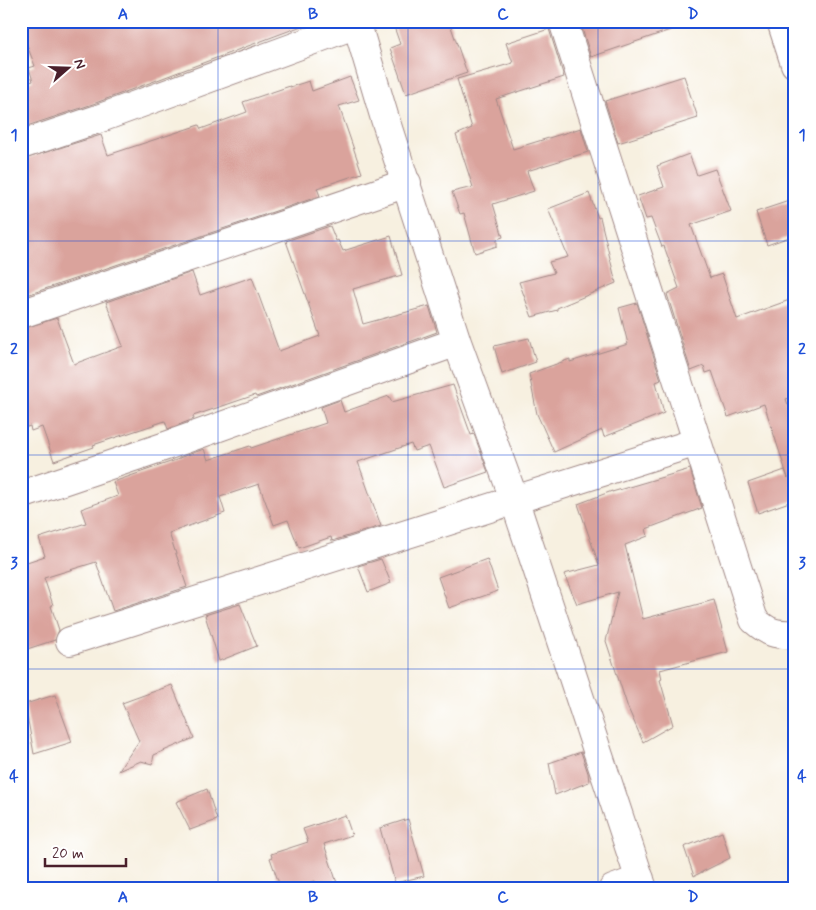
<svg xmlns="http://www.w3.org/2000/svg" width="816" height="910" font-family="Mynerve,sans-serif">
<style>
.building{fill:#daa39c}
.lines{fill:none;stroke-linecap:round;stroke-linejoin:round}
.street-casing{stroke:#a08886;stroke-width:30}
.street{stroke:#fff;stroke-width:28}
.grid{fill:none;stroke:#1d4ed8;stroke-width:1;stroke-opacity:0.55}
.neatline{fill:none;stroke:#1d4ed8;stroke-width:2}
.grid-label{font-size:16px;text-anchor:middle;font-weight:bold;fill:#1d4ed8}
</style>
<rect width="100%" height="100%" fill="#fff"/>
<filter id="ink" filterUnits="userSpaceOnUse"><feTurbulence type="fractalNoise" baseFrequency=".02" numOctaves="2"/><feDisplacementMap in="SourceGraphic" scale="10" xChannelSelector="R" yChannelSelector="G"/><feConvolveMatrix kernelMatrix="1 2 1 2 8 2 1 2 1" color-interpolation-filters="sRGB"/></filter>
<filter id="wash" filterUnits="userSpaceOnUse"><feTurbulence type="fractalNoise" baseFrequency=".0096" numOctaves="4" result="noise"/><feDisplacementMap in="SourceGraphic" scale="20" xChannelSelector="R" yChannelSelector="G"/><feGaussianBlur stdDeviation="1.12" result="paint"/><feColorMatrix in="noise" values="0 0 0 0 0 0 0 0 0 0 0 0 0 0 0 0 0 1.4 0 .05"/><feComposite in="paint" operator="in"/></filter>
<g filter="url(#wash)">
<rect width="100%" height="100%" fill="#f7f0e0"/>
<g id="blocks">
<path class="building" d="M21 21H306L307 24 93 104 21 128V85L33 81 29 68 35 66 21 30Z
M392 21H449L467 73 406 94 390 48 400 44Z
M583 21H685V25L591 57 580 22Z
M549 29 564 77 496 99 513 149 581 128 588 152 527 171 534 191 493 204 503 237 497 239V246L475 253 464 213 460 214 452 192 473 187 456 135 472 128 457 79 513 63 506 43Z
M684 76 698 118 618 143 605 101Z
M350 77 359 100 339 106 362 173 317 188 320 196 21 297V160L101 135 108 155 199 125 201 129 247 112 243 102 290 86V87L309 81 312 91Z
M689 154 697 175 715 169 731 211 691 225 710 278 722 274 737 319 795 298V396L786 399 795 424V485H791L795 500 758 513 748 483 785 470 788 478 764 404 728 417 712 371 706 373 704 366 691 371 667 294 679 288 664 246 662 247 651 218 646 219 638 196 664 187 657 166Z
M589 193 598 218 600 217 616 283 557 308V310L532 317 519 282 554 273 549 262 568 257 548 209Z
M795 199V235L767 245 756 212Z
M330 226 336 241 338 240 343 251 391 236 402 275 353 289 363 324 429 306 437 332 256 397 255 395 193 416 194 419 168 429 165 421 93 445 94 447 54 461 42 427 31 431 30 426 21 429V329L57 318 74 364 123 346 106 302 192 272 200 295 252 277 279 351 320 336 286 241Z
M637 303 661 380 656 382 664 413 604 437 602 430 554 452 537 414 529 374 570 359V362L628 344 619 308Z
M529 338 536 362 502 374 494 346Z
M453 385 471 435 474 434 488 472 444 487 429 446 414 451 411 444 358 462 381 526 332 541 331 537 299 548 288 520 274 525 259 484 220 497 225 513 169 533 187 587 113 611 96 562 44 578 53 605 51 606 59 630 55 640 21 651V564L45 556 39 538 86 523 81 509 118 496 113 482 179 459V458L204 449 208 460 250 446 251 448 326 423 321 407 340 400 344 412 389 396 392 402Z
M690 469 702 508 646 529 648 536 625 545 643 619 714 600 728 652 660 670 662 679 660 680 673 725 643 742 628 708 606 641 618 592 577 604 564 574 599 565 578 504 612 491V492Z
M381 559 391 583 368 592 358 566Z
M487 559 498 591 449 608 438 577Z
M240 604 257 646 219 661 205 615Z
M172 685 194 738 154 755 152 764 141 761 118 771 139 741 122 703Z
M55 695 72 742 34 754 25 704Z
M581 752 588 773 589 782 555 795 549 763Z
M207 789 217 820 190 830 176 802Z
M345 815 352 835 324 844 339 889H317L315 881 293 889H281L270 858 272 857 271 854 308 842 303 829Z
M408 819 424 876 395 883 380 828Z
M722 832 730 858 694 876 684 847Z"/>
</g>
</g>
<g filter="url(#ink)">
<use href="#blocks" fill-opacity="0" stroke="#a08886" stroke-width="1"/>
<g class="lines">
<g class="street-casing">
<path id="street" d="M356 21 385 119 457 342 514 499 643 889
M563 21 754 620C769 633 775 635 795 634
M781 21 795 64
M21 145 98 119 357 24
M21 314 407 183
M21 495 163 447 457 342
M70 641 697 442
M613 889 640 879"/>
</g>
<use href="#street" class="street"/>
</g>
</g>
<path class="grid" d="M218 21V889M408 21V889M598 21V889M21 241H795M21 455H795M21 669H795"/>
<rect width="816" height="910" fill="none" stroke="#fff" stroke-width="55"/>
<g transform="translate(68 68) rotate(70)" stroke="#ffffff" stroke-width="4" paint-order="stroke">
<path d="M0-4L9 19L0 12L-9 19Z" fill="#4a1f2b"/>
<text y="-8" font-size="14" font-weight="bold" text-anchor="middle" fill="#4a1f2b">N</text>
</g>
<path d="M45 858v8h81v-8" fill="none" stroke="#4a1f2b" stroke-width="2.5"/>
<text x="52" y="858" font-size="15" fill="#4a1f2b" stroke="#ffffff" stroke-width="4" paint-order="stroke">20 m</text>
<rect x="28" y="28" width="760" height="854" class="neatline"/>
<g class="grid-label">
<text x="123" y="19">A</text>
<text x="313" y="19">B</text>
<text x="503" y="19">C</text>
<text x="693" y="19">D</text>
<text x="14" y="140">1</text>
<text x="802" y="140">1</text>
<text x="14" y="354">2</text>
<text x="802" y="354">2</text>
<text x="14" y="568">3</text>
<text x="802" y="568">3</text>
<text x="14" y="781">4</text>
<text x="802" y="781">4</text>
<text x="123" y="902">A</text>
<text x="313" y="902">B</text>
<text x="503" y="902">C</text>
<text x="693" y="902">D</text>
</g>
</svg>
